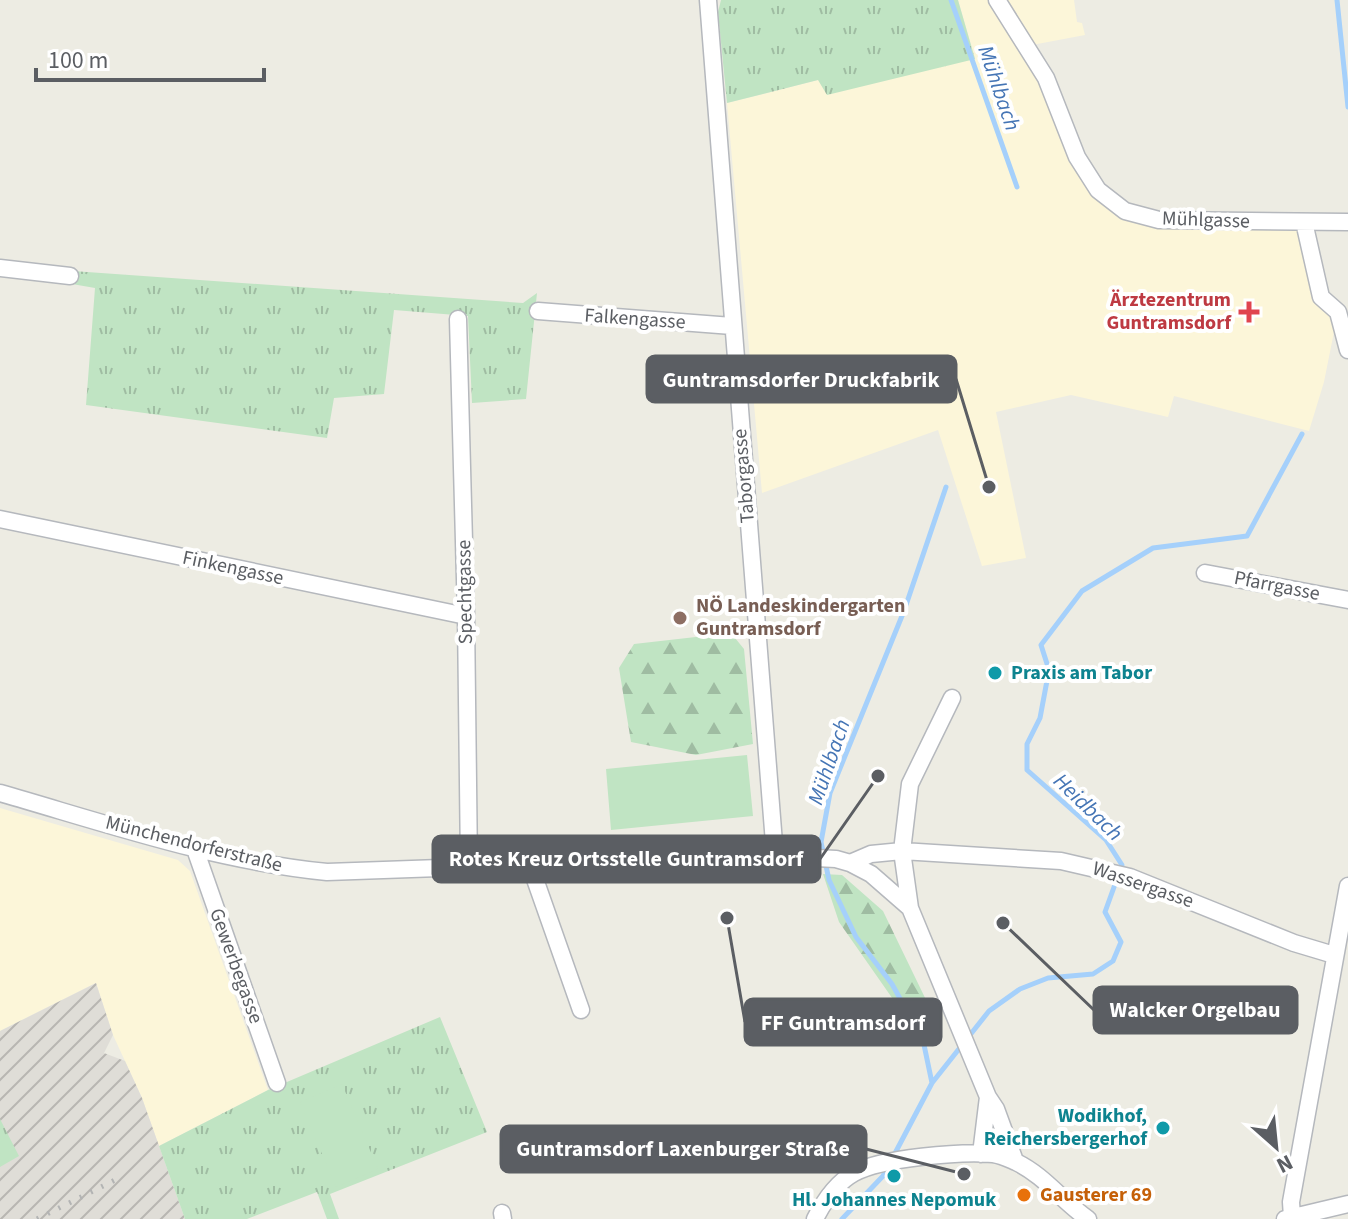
<svg xmlns="http://www.w3.org/2000/svg" width="1348" height="1219" font-family="'Source Sans 3',sans-serif">
<style>
.commercial{fill:#fcf6d9}
.industrial{fill:url(#industrial-furrows)}
.grass{fill:url(#grass-tufts)}
.forest{fill:url(#forest-firs)}
.park{fill:#c0e4c3}
.lines{fill:none;stroke-linecap:round;stroke-linejoin:round}
.stream{stroke:#a5d0fb;stroke-width:5}
.minor-casing{stroke:#b5b8bd;stroke-width:19}
.minor{stroke:#fff;stroke-width:16}
.rail{stroke:#b3b4b4;stroke-width:5;stroke-dasharray:2 10;stroke-linecap:butt}
.health-dot{fill:#e0444e;stroke:#fff;stroke-width:3}
.education-dot{fill:#8d6e63;stroke:#fff;stroke-width:3}
.culture-dot{fill:#0f9aa8;stroke:#fff;stroke-width:3}
.food-dot{fill:#e8710a;stroke:#fff;stroke-width:3}
.labels{text-anchor:middle;dominant-baseline:central;stroke-width:8;stroke-linejoin:round;paint-order:stroke}
.street-label{font-size:20px;fill:#5b5e63;stroke:#fff}
.health-label{font-size:20px;font-weight:bold;fill:#be3a42;stroke:#fff;text-anchor:end}
.education-label{font-size:20px;font-weight:bold;fill:#785e54;stroke:#fff;text-anchor:start}
.culture-label{font-size:20px;font-weight:bold;fill:#0d838f;stroke:#fff;text-anchor:start}
.food-label{font-size:20px;font-weight:bold;fill:#c56008;stroke:#fff;text-anchor:start}
.water-label{font-size:22px;font-style:italic;fill:#4575b5;stroke:#fff}
.leader{fill:none;stroke:#5b5e63;stroke-width:3}
.callout-dot{fill:#5b5e63;stroke:#fff;stroke-width:3}
.callout{fill:#5b5e63;stroke:#5b5e63;stroke-width:3}
.callout-label{font-size:22px;text-anchor:middle;font-weight:bold;fill:#fff}
</style>
<defs>
<pattern id="industrial-furrows" width="10" height="10" patternUnits="userSpaceOnUse" patternTransform="scale(2)"><rect width="10" height="10" fill="#dfddd7"/><path d="M-1 1l2-2M0 10L10 0M9 11l2-2" fill="none" stroke="#b8b6b2"/></pattern>
<pattern id="grass-tufts" width="24" height="20" patternUnits="userSpaceOnUse" patternTransform="scale(2)"><rect width="24" height="20" fill="#c0e4c3"/><path d="M3 7l-1-3M5 7V3M7 7l1-3M15 17l-1-3M17 17v-4M19 17l1-3" fill="none" stroke="#9fbca2"/></pattern>
<pattern id="forest-firs" width="22" height="20" patternUnits="userSpaceOnUse" patternTransform="scale(2)"><rect width="22" height="20" fill="#c0e4c3"/><path d="M5 1l3.5 6h-7zM16 11l3.5 6h-7z" fill="#9fbca2"/></pattern>
</defs>
<rect width="100%" height="100%" fill="#edece3"/>
<path class="commercial" d="M958 0H1074L1077 22 1082 23 1085 35 1032 45 1077 157 1125 211 1304 222 1321 297 1338 312 1324 382 1309 431 1174 396 1168 417 1071 395 996 412 1026 558 982 566 938 430 762 493 727 103 818 80 975 58Z
M0 808 178 860 190 871 268 1090 159 1146 142 1098 113 1035 96 983 0 1031Z"/>
<path class="industrial" d="M96 983 113 1035 104 1053 125 1061 142 1098 185 1219H0V1031Z"/>
<path class="grass" d="M721 0H958L975 59 827 95 818 80 727 103 718 12Z
M73 271 523 303 537 293 526 399 472 403 468 316 394 310 384 394 334 398 327 438 86 405 95 288 72 284Z
M440 1017 487 1132 330 1194 339 1219H327L317 1192 247 1219H185L159 1146 268 1090Z
M0 1119 19 1156 0 1167Z"/>
<path class="forest" d="M731 633 744 649 753 744 696 755 631 742 619 668 634 644Z
M823 874 842 875 883 911 928 1004 904 1015 839 922Z"/>
<path class="park" d="M747 755 753 816 611 830 606 769Z
M342 1084 378 1169 336 1187 300 1102Z"/>
<g class="lines">
<path class="stream" d="M951 0 1017 187
M1337 0 1348 107
M932 1083 923 1040 892 984 856 937 829 880 821 842 830 793 904 611 946 487
M842 1219 883 1176 932 1083 989 1011 1020 989 1048 978 1093 974 1113 961 1121 942 1105 912 1122 865 1106 840 1027 770V744L1040 718 1049 670 1041 645 1082 591 1153 548 1247 536 1302 434"/>
<g class="minor-casing">
<path id="minor" d="M708 0 775 856
M997 0 1046 78 1077 157 1098 190 1125 211 1159 220 1348 222
M1304 222 1321 297 1338 312 1348 350
M0 268 70 276
M538 311 732 326
M458 319 466 616 469 866
M0 519 466 616
M1205 573 1348 600
M0 793C108 824 215 861 327 872L775 856 836 859 850 863 871 874 910 908 988 1097 996 1109 1015 1161
M195 849 277 1083
M850 863 871 854 902 851 1061 861 1130 877 1294 943 1334 955
M530 865 581 1010
M910 908 902 851 910 784 952 698
M981 1154 988 1097
M502 1213 503 1219
M1292 1217 1291 1202 1348 886
M815 1219C824 1201 836 1183 854 1173 881 1158 962 1151 993 1154 1001 1155 1009 1159 1016 1162 1045 1176 1062 1201 1088 1219
M1285 1219 1348 1204"/>
</g>
<use href="#minor" class="minor"/>
<path class="rail" d="M37 1219 119 1178"/>
</g>
<path class="health-dot" d="M1245 300h8v8h8v8h-8v8h-8v-8h-8v-8h8z"/>
<circle class="education-dot" cx="680" cy="618" r="8"/>
<g class="culture-dot">
<circle cx="995" cy="673" r="8"/>
<circle cx="1163" cy="1128" r="8"/>
<circle cx="894" cy="1176" r="8"/>
</g>
<circle class="food-dot" cx="1024" cy="1195" r="8"/>
<g class="labels">
<g class="street-label">
<text transform="translate(1206 220) rotate(2)">Mühlgasse</text>
<text transform="translate(635 319) rotate(4)">Falkengasse</text>
<text transform="translate(744 476) rotate(-95)">Taborgasse</text>
<text transform="translate(233 568) rotate(12)">Finkengasse</text>
<text transform="translate(1277 586) rotate(11)">Pfarrgasse</text>
<text transform="translate(465 592) rotate(-91)">Spechtgasse</text>
<text transform="translate(194 844) rotate(14)">Münchendorferstraße</text>
<text transform="translate(1143 885) rotate(19)">Wassergasse</text>
<text transform="translate(236 966) rotate(70)">Gewerbegasse</text>
</g>
<g class="health-label">
<text x="1231" y="300">Ärztezentrum<tspan x="1231" dy="23">Guntramsdorf</tspan></text>
</g>
<g class="education-label">
<text x="696" y="606">NÖ Landeskindergarten<tspan x="696" dy="23">Guntramsdorf</tspan></text>
</g>
<g class="culture-label">
<text x="1011" y="673">Praxis am Tabor</text>
<text x="1147" y="1116" text-anchor="end">Wodikhof,<tspan x="1147" dy="23">Reichersbergerhof</tspan></text>
<text x="894" y="1200" text-anchor="middle">Hl. Johannes Nepomuk</text>
</g>
<g class="food-label">
<text x="1040" y="1195">Gausterer 69</text>
</g>
<g class="water-label">
<text transform="translate(999 88) rotate(71)">Mühlbach</text>
<text transform="translate(829 762) rotate(-71)">Mühlbach</text>
<text transform="translate(1088 807) rotate(44)">Heidbach</text>
</g>
</g>
<path class="leader" d="M989 487L956 379M878 776L820 859M1003 923L1094 1010M727 918L745 1022M964 1174L866 1149"/>
<g class="callout-dot">
<circle cx="989" cy="487" r="8"/>
<circle cx="878" cy="776" r="8"/>
<circle cx="1003" cy="923" r="8"/>
<circle cx="727" cy="918" r="8"/>
<circle cx="964" cy="1174" r="8"/>
</g>
<g class="callout">
<rect x="647" y="356" width="309" height="46" rx="8"/>
<rect x="433" y="836" width="387" height="46" rx="8"/>
<rect x="1094" y="987" width="203" height="46" rx="8"/>
<rect x="745" y="999" width="196" height="46" rx="8"/>
<rect x="501" y="1126" width="365" height="46" rx="8"/>
</g>
<g class="callout-label">
<text x="801" y="387">Guntramsdorfer Druckfabrik</text>
<text x="626" y="866">Rotes Kreuz Ortsstelle Guntramsdorf</text>
<text x="1195" y="1017">Walcker Orgelbau</text>
<text x="843" y="1030">FF Guntramsdorf</text>
<text x="683" y="1156">Guntramsdorf Laxenburger Straße</text>
</g>
<g transform="translate(1276 1147) rotate(153)" stroke="#ffffff" stroke-width="6" paint-order="stroke">
<path d="M0-6L14 30L0 20L-14 30Z" fill="#5b5e63"/>
<text y="-12" font-size="22" font-weight="bold" text-anchor="middle" fill="#5b5e63">N</text>
</g>
<path d="M36 68v12h228v-12" fill="none" stroke="#5b5e63" stroke-width="4"/>
<text x="48" y="68" font-size="24" fill="#5b5e63" stroke="#ffffff" stroke-width="6" paint-order="stroke">100 m</text>
</svg>
